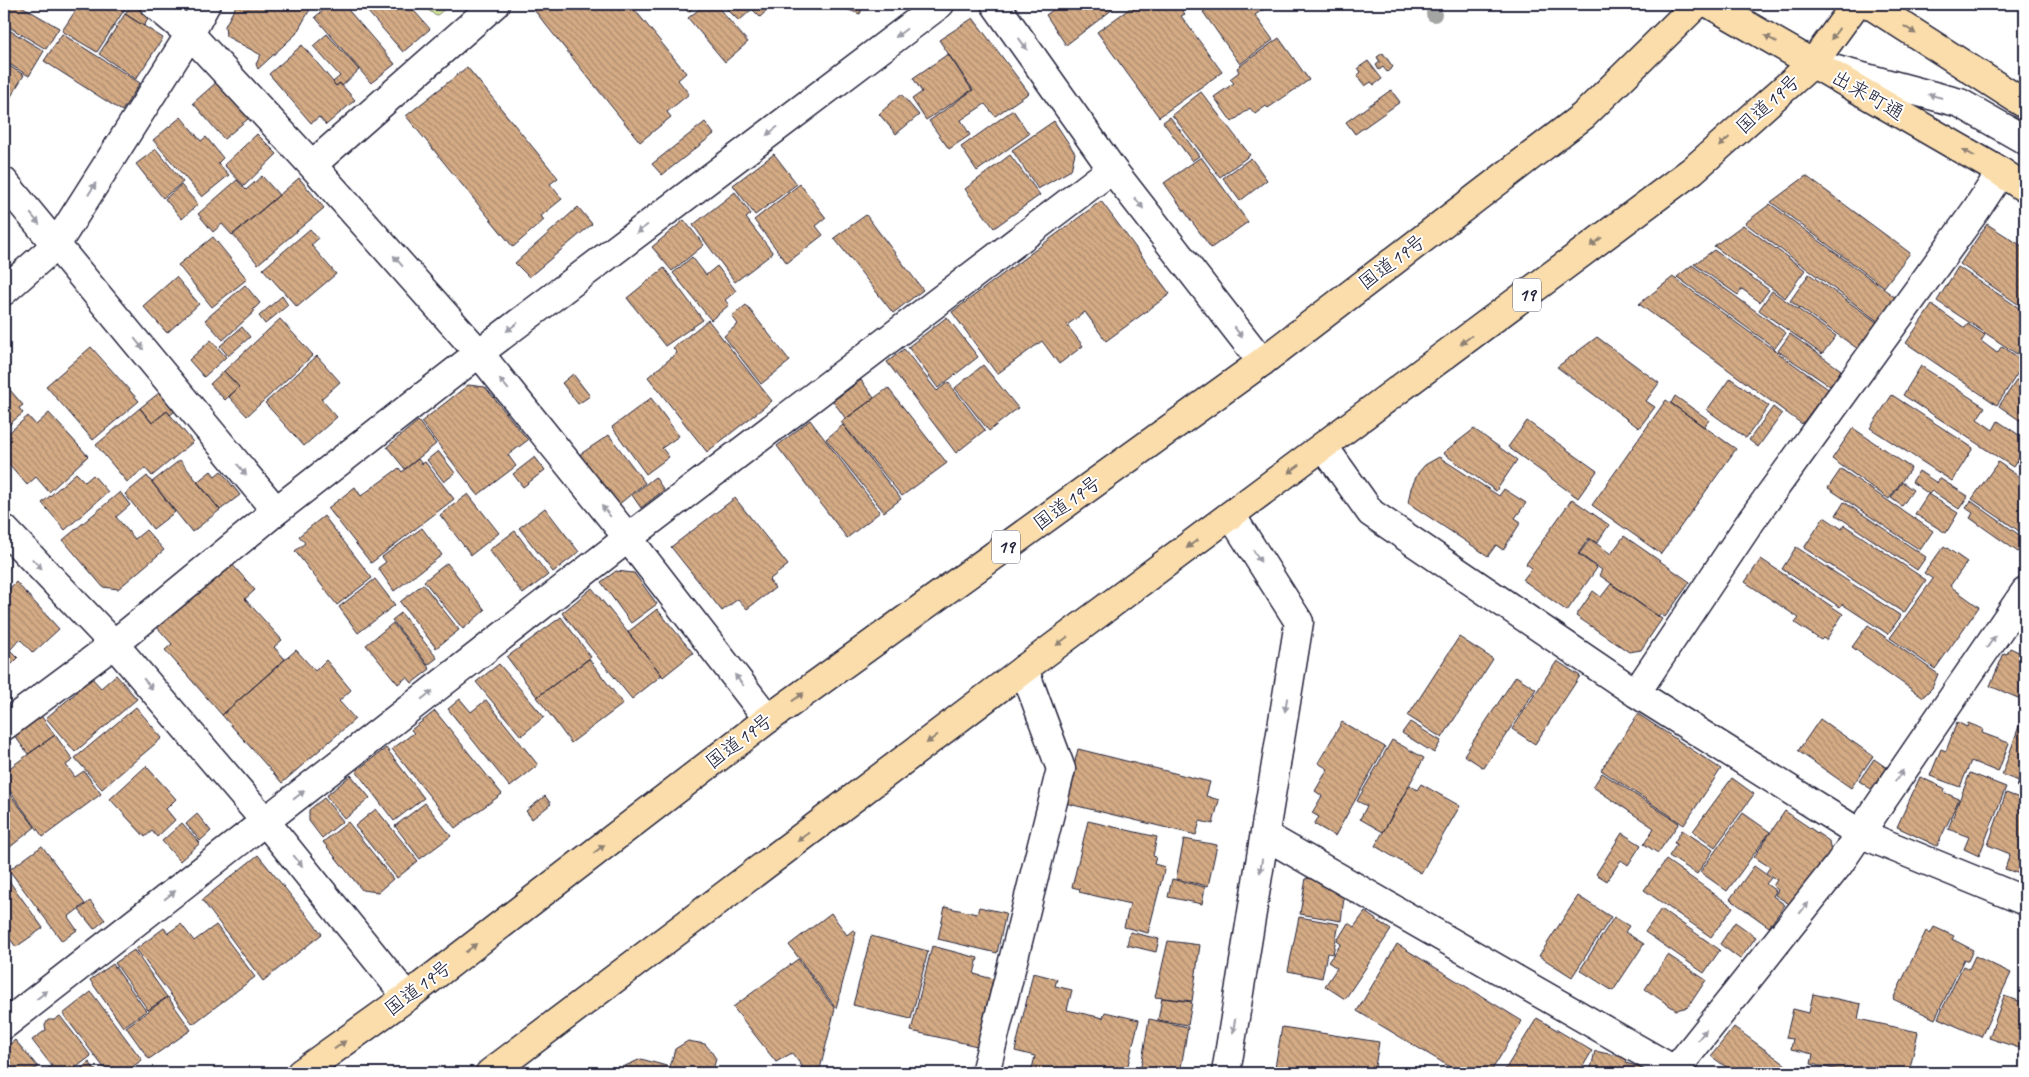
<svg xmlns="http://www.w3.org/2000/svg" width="2029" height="1077" font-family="Caveat,'Klee One',sans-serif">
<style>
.grass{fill:url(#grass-tufts);stroke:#7a836a}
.building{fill:url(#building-back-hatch);stroke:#22223b}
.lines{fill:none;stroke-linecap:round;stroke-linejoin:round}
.minor-casing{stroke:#22223b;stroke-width:31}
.major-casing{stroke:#22223b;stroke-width:31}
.highway-casing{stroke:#22223b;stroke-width:31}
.minor{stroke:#fff;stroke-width:28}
.major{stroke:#faddab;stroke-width:28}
.highway{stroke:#faddab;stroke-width:28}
.tree{fill:#a3a5a3}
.oneway{fill:#8e8073}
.oneway2{fill:#9c9ca7}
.labels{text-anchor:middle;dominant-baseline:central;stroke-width:4;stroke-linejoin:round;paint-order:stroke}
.shield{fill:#fff;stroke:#646476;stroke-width:1}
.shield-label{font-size:19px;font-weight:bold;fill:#22223b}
.street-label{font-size:20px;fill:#22223b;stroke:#fff}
</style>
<defs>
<pattern id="grass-tufts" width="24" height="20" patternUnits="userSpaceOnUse" patternTransform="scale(1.25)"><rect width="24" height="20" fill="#d1e499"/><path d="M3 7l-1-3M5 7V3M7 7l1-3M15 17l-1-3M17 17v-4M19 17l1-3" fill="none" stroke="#b3c385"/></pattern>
<pattern id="building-back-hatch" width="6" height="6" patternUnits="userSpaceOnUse" patternTransform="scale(1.25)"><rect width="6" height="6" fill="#d4ab85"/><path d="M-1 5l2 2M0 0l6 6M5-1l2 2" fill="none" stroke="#ac8b6e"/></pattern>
</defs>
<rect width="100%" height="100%" fill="#fff"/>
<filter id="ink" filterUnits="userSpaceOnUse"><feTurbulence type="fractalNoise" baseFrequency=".02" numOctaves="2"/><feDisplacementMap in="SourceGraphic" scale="10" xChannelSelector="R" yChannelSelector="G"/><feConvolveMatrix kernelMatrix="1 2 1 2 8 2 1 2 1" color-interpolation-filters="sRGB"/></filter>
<g filter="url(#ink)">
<path class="grass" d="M421 4H451L436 16Z"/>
<path class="building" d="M4 4H18L59 28 46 49 4 24Z
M80 4H128L97 52 62 31Z
M132 4H135L151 14 144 26 125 14Z
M237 4H313L296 34 258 69 256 64 261 55 226 36 225 26Z
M331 4H343L395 64 371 83 315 17Z
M361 4H408L430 29 403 52Z
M542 4H630L686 73 678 80 689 94 667 112 671 117 640 142 534 10Z
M681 4H698L688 12Z
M706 4H715L748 42 725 62 688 18Z
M722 4H774L760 17 752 9 739 21Z
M845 4H864L860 14 843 8Z
M1061 4H1109L1113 9 1066 45 1046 15Z
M1136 4H1178L1185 14 1181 16 1222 72 1159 117 1097 32Z
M1213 4H1271L1255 15 1273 40 1240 64 1203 12Z
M125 14 163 38 136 79 99 54Z
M973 18 1029 93 995 116 985 104 961 120 970 135 949 149 929 121 973 90 939 40Z
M4 27 44 51 29 76 4 61Z
M62 34 140 83 122 111 44 61Z
M327 34 359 70 342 86 340 83 336 86 333 82 340 76 313 46Z
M1279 38 1309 80 1268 108 1266 106 1255 114 1250 108 1232 122 1214 97 1234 83 1230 79 1239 72 1237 68Z
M302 45 333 82 336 86 340 83 355 100 326 125 319 117 311 123 269 74Z
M1383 53 1393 67 1387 72 1383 67 1379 70 1376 65 1380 62 1377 57Z
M948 54 972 90 926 120 912 99 922 92 913 78Z
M1368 61 1382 79 1374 85 1371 82 1365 86 1357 76 1361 72 1358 68Z
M4 63 24 75 10 98 4 94Z
M467 67 558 178 550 184 562 199 541 216 544 220 513 247 406 116Z
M218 81 249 118 224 139 193 103Z
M1391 90 1400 102 1355 134 1346 122Z
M1201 92 1250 155 1220 177 1172 115Z
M901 94 919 115 896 134 879 114Z
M1013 110 1029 134 977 171 961 147Z
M181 117 201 141 206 137 223 158 218 163 229 175 202 197 153 140Z
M1170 117 1199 156 1192 161 1163 122Z
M1054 121 1075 153 1071 170 1038 189 1012 150Z
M705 122 714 134 662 175 652 164Z
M257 134 277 154 244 186 224 165Z
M156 149 183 182 163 198 136 164Z
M774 154 797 184 755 215 733 185Z
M1010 155 1040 195 994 228 965 189Z
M1201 157 1248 222 1211 248 1164 183Z
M1251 158 1267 180 1240 201 1223 178Z
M262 176 279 195 232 235 222 224 213 232 198 214 237 180 246 190Z
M1806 176 1910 253 1884 287 1771 202Z
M299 178 324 208 258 264 233 235Z
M800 184 826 218 816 226 823 235 787 263 754 220Z
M181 185 198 204 182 219 165 199Z
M735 192 751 214 746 218 773 253 735 282 693 225Z
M1101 201 1170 294 1106 341 1085 312 1067 325 1083 346 1059 364 1042 341 997 374 952 312Z
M1770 204 1896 298 1879 322 1745 223Z
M578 207 592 224 529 277 515 263Z
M866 215 923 290 893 313 834 238Z
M684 220 704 245 672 271 652 247Z
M1987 224 2025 248V309L1960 264Z
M1743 225 1805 270 1785 298 1714 246Z
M310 229 318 239 311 245 336 274 297 307 263 269Z
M213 237 247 279 212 307 178 265Z
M1714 250 1769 290 1760 302 1742 289 1738 295 1694 264Z
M692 257 706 275 717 266 736 291 725 300 729 305 711 320 673 273Z
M1692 265 1786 333 1775 348 1677 277Z
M1958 267 2025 312V342L2017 354 1937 301Z
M664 268 703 320 665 346 627 298Z
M1809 274 1877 322 1858 349 1790 301Z
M176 277 199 304 167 333 143 306Z
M1673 277 1828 389 1802 424 1639 304Z
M245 285 260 303 253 310 255 311 223 340 205 320Z
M1772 291 1836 336 1822 354 1759 310Z
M282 296 288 305 265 324 259 316Z
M746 305 790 361 761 384 724 336 738 324 732 316Z
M1932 305 1965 328 1968 324 1985 335 1981 341 1997 353 2002 346 2025 362 1997 405 1906 343Z
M947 317 978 357 938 388 908 347Z
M280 319 313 355 247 416 229 397 239 387 224 371Z
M708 320 772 401 707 452 648 377 677 353 673 348Z
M242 327 250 337 228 356 220 346Z
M1790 334 1841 370 1830 386 1778 351Z
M1597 337 1659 383 1646 401 1655 407 1639 428 1557 367Z
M211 340 226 357 204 377 189 360Z
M91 347 139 401 93 440 46 386Z
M904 349 937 391 948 382 985 430 956 453 887 362Z
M317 356 340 382 321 399 337 417 304 446 265 403Z
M983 365 1018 408 989 431 955 388Z
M1921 366 1985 407 1977 419 1993 430 1998 421 2025 439V448L2013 467 1903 395Z
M2025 368V424L1999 406Z
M224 371 239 387 225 400 210 384Z
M573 374 590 396 578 404 562 383Z
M1730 378 1769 406 1746 438 1707 410Z
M861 380 874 398 846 419 833 401Z
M4 383 23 405 19 408 23 413 7 426 4 423Z
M468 385 485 387 528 440 508 455 516 466 478 495 421 422Z
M888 388 947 463 902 496 841 422Z
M164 389 179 408 170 415 167 411 152 423 140 408Z
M1892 395 1973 448 1952 481 1870 428Z
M1675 396 1709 420 1704 427 1671 403Z
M651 398 679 436 662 448 669 457 646 474 612 427Z
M1666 400 1736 449 1661 554 1592 505Z
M1773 407 1782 414 1758 447 1749 440Z
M140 408 152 423 167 411 193 442 152 476 145 468 127 482 96 445Z
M49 413 88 456 49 492 36 477 27 485 4 458V437L28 416 36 425Z
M810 420 880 512 847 538 777 446Z
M418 421 436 444 405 469 387 447Z
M1527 421 1597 471 1578 498 1508 447Z
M843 425 901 499 884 512 826 439Z
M1853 428 1911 468 1889 499 1832 459Z
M1474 429 1517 460 1496 491 1443 453Z
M609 435 645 483 618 505 579 455Z
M438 451 455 473 444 482 427 460Z
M535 457 545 470 523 487 513 474Z
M1439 457 1499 496 1504 489 1526 503 1515 518 1521 522 1503 550 1496 545 1488 556 1408 503 1411 488 1418 473 1425 465Z
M418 459 422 464 425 462 454 499 371 563 328 508 355 487 361 496 399 468 402 472Z
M180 460 220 510 192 532 152 482Z
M1998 462 2025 481V535L1972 499Z
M1841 469 1933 531 1920 550 1828 488Z
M211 471 215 476 221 471 240 495 220 510 197 482Z
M1919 471 1937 483 1939 478 1968 496 1959 509 1932 491 1929 494 1912 482Z
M76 473 85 482 93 475 108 492 65 530 42 503Z
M147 476 175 512 153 529 125 494Z
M655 477 664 490 641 508 632 495Z
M1902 482 1913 490 1902 506 1891 498Z
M120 492 130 505 116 517 135 539 146 530 164 550 118 589 103 587 63 540Z
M468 494 499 533 471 555 440 515Z
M1928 494 1958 513 1946 533 1915 514Z
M735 498 788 565 769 580 775 588 747 609 738 599 722 611 671 547Z
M1572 499 1609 525 1597 543 1589 538 1578 554 1597 568 1567 611 1523 580 1532 568 1526 564Z
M1971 501 2025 539 2018 552 1970 518 1973 513 1966 508Z
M1844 502 1926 557 1917 570 1836 515Z
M545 508 579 552 553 572 519 528Z
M324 516 372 578 337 605 295 551 305 543 299 536Z
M1824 517 1842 529 1844 525 1926 580 1904 613 1804 548Z
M422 528 442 555 394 591 378 568 386 562 382 557Z
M515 531 548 575 523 594 489 550Z
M1624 536 1690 582 1665 617 1660 614 1658 616 1599 575 1602 570 1579 554 1590 539 1611 554Z
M1944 546 1967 562 1950 586 1979 607 1935 669 1890 638 1933 579 1924 573Z
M1796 547 1901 616 1888 634 1842 604 1840 607 1782 569Z
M1761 559 1843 614 1826 640 1823 638 1821 640 1795 623 1799 618 1745 582Z
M230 562 255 590 245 599 282 640 274 647 285 659 222 715 165 650 172 644 157 627Z
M447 563 485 610 463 629 424 581Z
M616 571 634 573 657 604 631 623 601 582Z
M375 579 395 605 358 633 339 607Z
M16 582 59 629 33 653 20 639 10 650 18 658 4 672V594Z
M423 584 459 630 436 648 400 602Z
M1611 584 1662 619 1641 650 1629 652 1576 616 1593 591 1601 597Z
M592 588 662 675 632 699 562 613Z
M657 609 693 653 663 677 628 632Z
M401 613 437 658 428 665 392 620Z
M561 617 591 657 537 697 507 657Z
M393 623 430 669 412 683 407 677 398 684 366 645Z
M1868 625 1938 674 1932 688 1925 695 1922 697 1852 647Z
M1459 637 1493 659 1442 738 1408 716Z
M2010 648 2025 655V701L1990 686 2004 653 2007 654Z
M296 650 315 671 326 660 351 690 339 701 355 719 282 783 222 715Z
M589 659 623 704 571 743 537 697Z
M1557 661 1580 676 1535 744 1512 729Z
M499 664 544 717 521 736 476 682Z
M89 675 101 688 116 675 137 699 75 752 46 718 77 692 74 688Z
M1516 676 1536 689 1484 768 1464 755Z
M460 699 471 712 486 700 538 765 510 787 448 709Z
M136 707 162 738 102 789 75 758Z
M435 711 502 794 455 828 392 749 414 733 411 730Z
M1638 714 1721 769 1684 825 1601 770Z
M41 716 55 735 28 754 14 735Z
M1820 719 1873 756 1851 788 1798 751Z
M1342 722 1385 747 1335 836 1314 824 1319 817 1312 813 1322 796 1315 791 1328 769 1318 763Z
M1410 722 1441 741 1434 753 1402 733Z
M1957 722 1967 727 1968 723 1983 729 1982 733 2009 743 1998 772 1971 761 1960 787 1930 776 1941 749 1946 751Z
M2019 726 2025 728V790L2017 787 2019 781 2002 775Z
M55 735 73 760 66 765 75 777 84 771 101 794 43 837 4 783V772Z
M1392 740 1424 758 1383 832 1360 819 1367 806 1357 801Z
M386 748 424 798 394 821 356 771Z
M1078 749 1210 782 1206 796 1219 800 1213 824 1200 821 1196 835 1065 803Z
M1874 759 1887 768 1871 789 1859 781Z
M146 766 176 799 166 809 175 820 157 837 152 831 145 837 110 799Z
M1602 773 1679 823 1658 853 1644 844 1654 828 1593 787Z
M1970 773 2006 787 1979 856 1964 849 1969 837 1948 829Z
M351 775 370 798 345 819 326 796Z
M1920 777 1944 788 1943 792 1959 799 1937 846 1897 827Z
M1732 778 1754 794 1715 847 1693 831Z
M1421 784 1460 806 1421 873 1375 846 1410 785 1417 790Z
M4 786 35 827 4 852Z
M2006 793 2025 800V860L2020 874 2005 869 2010 854 1988 845Z
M545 796 551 804 532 819 526 811Z
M324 798 343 821 322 838 309 821V810Z
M425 803 451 836 420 859 395 826Z
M376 809 418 861 397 878 355 826Z
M1785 811 1829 841 1831 853 1791 905 1775 895 1778 890 1773 886 1777 880 1766 873 1770 867 1754 857Z
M1743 813 1770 832 1727 891 1700 872Z
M197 814 211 831 200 841 186 824Z
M1088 821 1157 837 1153 856 1156 857 1154 864 1165 867 1148 933 1124 927 1130 904 1079 892 1080 889 1072 887Z
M348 822 393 879 378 892 362 890 323 842Z
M182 823 200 843 180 861 162 841Z
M1682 830 1713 850 1697 874 1669 856 1677 844 1674 843Z
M1622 833 1641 845 1628 865 1621 860 1607 881 1596 874Z
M1184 839 1217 845 1208 886 1176 879Z
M42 846 85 904 68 917 77 930 62 941 9 870Z
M258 855 322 934 263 981 202 900Z
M1666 860 1733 907 1711 937 1644 890Z
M1754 866 1771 878 1766 884 1776 891 1773 896 1785 905 1769 927 1730 899Z
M4 874 43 928 16 947 4 931Z
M1306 878 1332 882 1345 890 1341 921 1300 914Z
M1172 879 1205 887 1202 904 1168 897Z
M1578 896 1611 917 1572 977 1539 956Z
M90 901 105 920 94 929 79 910Z
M945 907 977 914 979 907 1006 913 997 953 938 939Z
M1661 909 1720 950 1704 973 1645 932Z
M1365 912 1391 930 1345 999 1325 986 1337 968 1328 962 1341 944 1337 941 1348 923 1354 927Z
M831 913 847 935 853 930 856 932 836 1008 789 945Z
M1299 917 1339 924 1333 954 1327 953 1322 978 1288 971Z
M1614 917 1629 926 1625 932 1644 944 1613 991 1580 970Z
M1735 922 1756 937 1740 959 1720 944Z
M181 924 194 941 216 925 255 977 193 1024 136 949 164 928 168 933Z
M1934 927 1954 936 1952 939 1973 950 1968 961 1964 959 1935 1019 1893 999 1926 931 1930 934Z
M1130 932 1159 939 1156 952 1127 945Z
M871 936 928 951 911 1019 853 1005Z
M1168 941 1200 945 1192 1001 1155 997Z
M1397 944 1522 1021 1490 1073H1460L1357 1011Z
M932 946 978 958 974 974 993 979 977 1046 911 1031Z
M134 950 167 997 148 1010 115 963Z
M1668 955 1706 980 1688 1007 1676 1010 1645 989Z
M1975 956 2011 973 1981 1037 1938 1018 1963 966 1969 969Z
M798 959 835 1009 819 1073H807L792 1053 776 1062 733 1007Z
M113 964 146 1011 123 1027 90 980Z
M1033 973 1057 979 1055 986 1072 990 1067 1010 1103 1018 1105 1012 1139 1020 1126 1073H1031L1035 1056 1015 1051Z
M91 992 142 1060 124 1073H108L63 1014Z
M1813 994 1861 1004 1858 1019 1918 1032 1909 1073H1851L1811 1064 1813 1054 1791 1049 1793 1039 1786 1038 1793 1009 1809 1013Z
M2004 996 2025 1003V1040L2022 1049 1989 1038Z
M168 997 191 1030 149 1059 126 1027Z
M1162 998 1192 1002 1188 1025 1158 1020Z
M60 1016 91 1056 69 1073H42L52 1066 32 1040 46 1030 45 1025 48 1020H54Z
M1537 1018 1592 1051 1579 1073H1503Z
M1149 1019 1188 1027 1180 1073 1140 1072Z
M1282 1027 1379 1042 1374 1073H1274Z
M1734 1027 1786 1065 1780 1073H1734L1711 1056Z
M15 1040 38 1067 30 1073H4V1049Z
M688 1041 705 1044 711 1051 716 1059 712 1073H623L625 1066 641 1059 670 1067 675 1049Z
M1595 1051 1627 1058 1626 1063 1643 1068 1642 1073H1590Z
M89 1062 98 1073H76Z"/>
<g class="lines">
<g class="minor-casing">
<path id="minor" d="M154 4 190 34 312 165 479 353 628 538 768 719
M995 4 1112 169 1262 362
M1829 68 1960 103 2025 140
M312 165 495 4
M4 182 276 511
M4 291 56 245 190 34 206 4
M1324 447 1371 513 1636 693 1859 833 2025 901
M4 529 114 644 265 821 407 997
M1636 693 1751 521 1976 210 2001 172
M4 726 114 644 276 511 479 353 940 4
M1266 836 1674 1070
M4 1025 628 538 1112 169
M985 1073 1061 769 1024 669
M1226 1073 1299 622 1231 515
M1673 1073 1839 864 2025 592"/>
</g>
<g class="major-casing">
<path id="major" d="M1710 4 2001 172 2025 188
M1869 4 2025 104"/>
</g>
<g class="highway-casing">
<path id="highway" d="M301 1073 407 997 768 719 1262 362 1583 116 1697 4
M490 1073 1024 669 1693 170 1813 63 1856 4"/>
</g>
<use href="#minor" class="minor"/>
<use href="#major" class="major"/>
<use href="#highway" class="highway"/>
</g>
<circle class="tree" cx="1434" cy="14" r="8"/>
<defs><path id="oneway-solid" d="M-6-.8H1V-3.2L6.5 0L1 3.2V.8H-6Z" transform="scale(1.25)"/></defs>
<g class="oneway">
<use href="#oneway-solid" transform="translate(1910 30) rotate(33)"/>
<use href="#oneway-solid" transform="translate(1835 34) rotate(126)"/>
<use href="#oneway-solid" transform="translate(1771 39) rotate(-150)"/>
<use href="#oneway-solid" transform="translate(1724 142) rotate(138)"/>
<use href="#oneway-solid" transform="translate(1969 153) rotate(-150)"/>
<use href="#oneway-solid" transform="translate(1596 242) rotate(143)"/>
<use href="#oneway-solid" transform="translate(1466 340) rotate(143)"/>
<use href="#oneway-solid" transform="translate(1294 469) rotate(144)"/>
<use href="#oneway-solid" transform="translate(1192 544) rotate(143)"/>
<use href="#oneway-solid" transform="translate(1062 641) rotate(143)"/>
<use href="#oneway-solid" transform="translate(798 697) rotate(-36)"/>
<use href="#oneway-solid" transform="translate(932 739) rotate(143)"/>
<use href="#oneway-solid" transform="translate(803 837) rotate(143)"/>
<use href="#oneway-solid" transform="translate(599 849) rotate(-38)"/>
<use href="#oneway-solid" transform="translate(471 948) rotate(-38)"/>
<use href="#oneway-solid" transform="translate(340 1045) rotate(-36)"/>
</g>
<g class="oneway2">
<use href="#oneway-solid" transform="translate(901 33) rotate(143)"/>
<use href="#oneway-solid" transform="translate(1023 44) rotate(55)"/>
<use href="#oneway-solid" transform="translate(1935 96) rotate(-165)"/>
<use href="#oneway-solid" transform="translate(772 131) rotate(143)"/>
<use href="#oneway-solid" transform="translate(92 189) rotate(-58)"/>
<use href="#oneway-solid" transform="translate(1139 203) rotate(52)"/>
<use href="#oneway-solid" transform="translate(35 219) rotate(50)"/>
<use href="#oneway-solid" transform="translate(642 229) rotate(143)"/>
<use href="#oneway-solid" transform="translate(398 261) rotate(-131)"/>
<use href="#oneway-solid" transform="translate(512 327) rotate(143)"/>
<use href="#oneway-solid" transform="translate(1238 332) rotate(52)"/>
<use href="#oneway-solid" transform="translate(139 344) rotate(51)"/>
<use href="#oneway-solid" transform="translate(504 384) rotate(-129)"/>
<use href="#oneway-solid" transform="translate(242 470) rotate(51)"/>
<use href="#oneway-solid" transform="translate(606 511) rotate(-129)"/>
<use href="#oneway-solid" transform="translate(1257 556) rotate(58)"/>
<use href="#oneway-solid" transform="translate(37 564) rotate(46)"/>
<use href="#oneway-solid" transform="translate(1991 642) rotate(-55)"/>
<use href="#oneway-solid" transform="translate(739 680) rotate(-128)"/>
<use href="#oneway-solid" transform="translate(148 684) rotate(50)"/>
<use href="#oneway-solid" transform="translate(427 695) rotate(-38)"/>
<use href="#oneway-solid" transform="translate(1286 705) rotate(99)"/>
<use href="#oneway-solid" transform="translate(1899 776) rotate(-55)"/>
<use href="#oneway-solid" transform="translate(299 795) rotate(-38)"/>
<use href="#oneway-solid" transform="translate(298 861) rotate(51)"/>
<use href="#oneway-solid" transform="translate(1261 866) rotate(99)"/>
<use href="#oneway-solid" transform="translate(170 895) rotate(-38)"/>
<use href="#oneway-solid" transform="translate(1804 908) rotate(-51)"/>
<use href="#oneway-solid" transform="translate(42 995) rotate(-38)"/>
<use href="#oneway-solid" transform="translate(1234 1026) rotate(99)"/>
<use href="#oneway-solid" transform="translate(1702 1035) rotate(-51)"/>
</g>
</g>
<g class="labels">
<g class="shield">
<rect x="1513" y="278.5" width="28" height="33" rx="4"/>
<rect x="992" y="530.5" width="28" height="33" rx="4"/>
</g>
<g class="shield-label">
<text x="1527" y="295">19</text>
<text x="1006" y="547">19</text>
</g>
<g class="street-label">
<text transform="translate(1868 95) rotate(30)">出来町通</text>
<text transform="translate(1768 104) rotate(-42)">国道19号</text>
<text transform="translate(1392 262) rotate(-37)">国道19号</text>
<text transform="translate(1067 503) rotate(-36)">国道19号</text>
<text transform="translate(739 741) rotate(-37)">国道19号</text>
<text transform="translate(418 988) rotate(-37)">国道19号</text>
</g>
</g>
<rect width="2029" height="1077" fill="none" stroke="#fff" stroke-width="20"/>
<rect x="10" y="10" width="2009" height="1057" fill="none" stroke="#22223b" stroke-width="2" filter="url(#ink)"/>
</svg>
